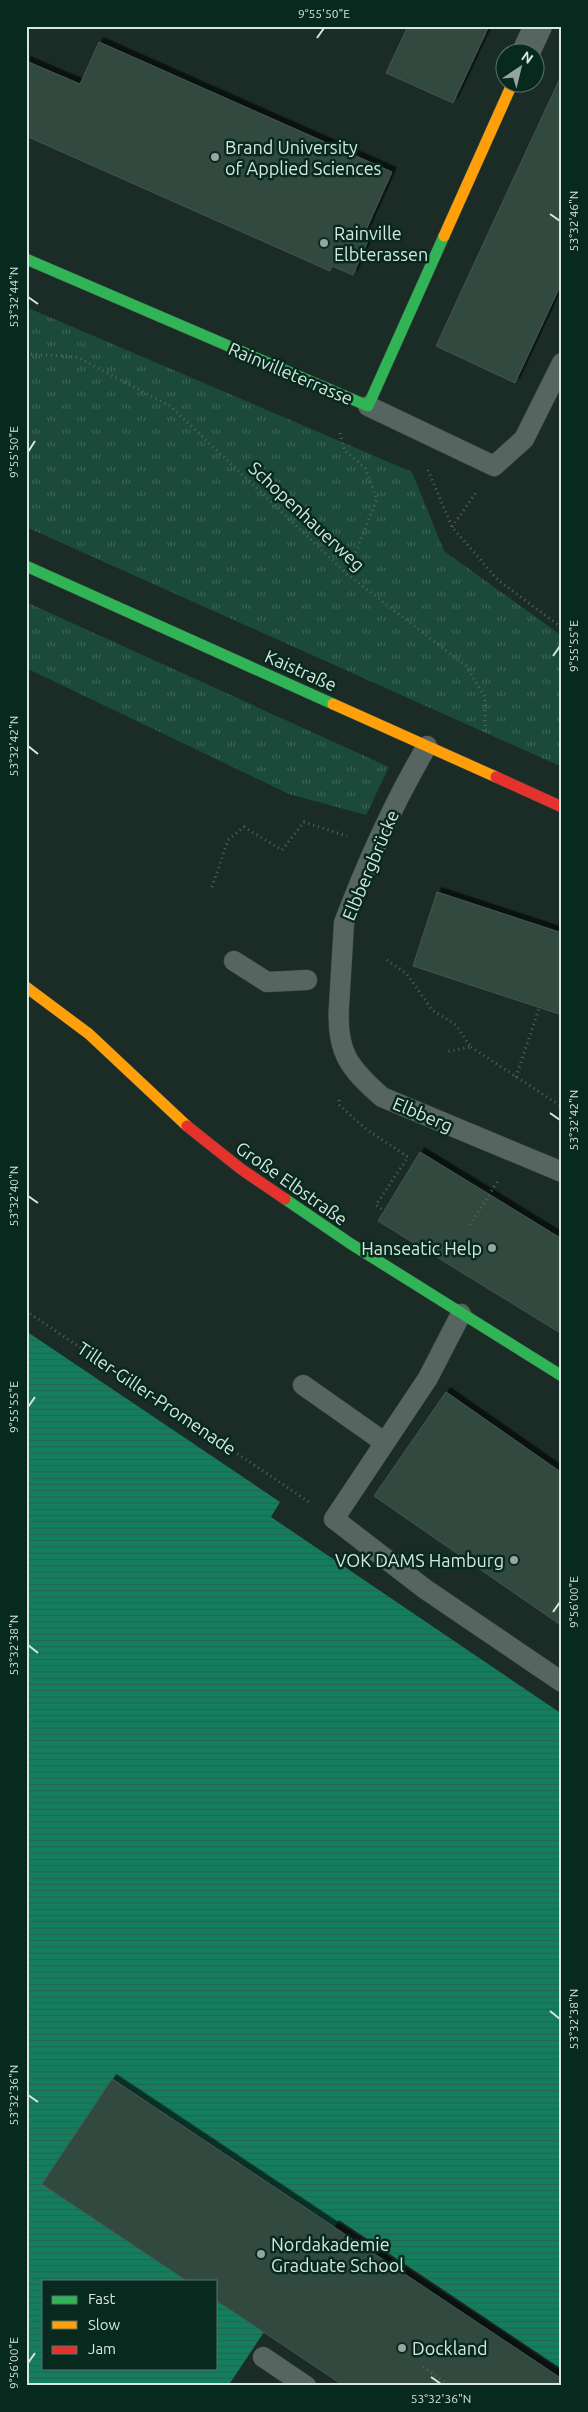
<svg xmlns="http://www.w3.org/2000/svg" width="588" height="2412" font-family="Ubuntu,sans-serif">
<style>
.grass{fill:url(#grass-tufts)}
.water{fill:url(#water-rules);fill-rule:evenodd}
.building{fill:#314840;stroke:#47554f;filter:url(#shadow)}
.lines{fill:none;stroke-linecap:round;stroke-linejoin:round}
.lane-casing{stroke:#3a4842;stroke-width:21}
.street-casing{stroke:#3a4842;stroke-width:29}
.fast-casing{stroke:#3a4842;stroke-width:12}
.slow-casing{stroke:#3a4842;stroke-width:12}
.jam-casing{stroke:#3a4842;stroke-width:12}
.path{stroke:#57635e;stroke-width:3;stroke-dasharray:1 4;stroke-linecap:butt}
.lane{stroke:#576560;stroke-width:20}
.street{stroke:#576560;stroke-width:28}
.fast{stroke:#30b455;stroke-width:11}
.slow{stroke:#ff9f0a;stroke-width:11}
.jam{stroke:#e5322d;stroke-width:11}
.lane-bridge-casing{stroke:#3a4842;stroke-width:21;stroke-linecap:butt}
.lane-bridge{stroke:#576560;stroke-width:20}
.ticks{fill:none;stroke:#d5e7de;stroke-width:2}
.poi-dot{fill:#94a69d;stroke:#08291e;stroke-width:2}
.labels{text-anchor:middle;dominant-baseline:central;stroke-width:5;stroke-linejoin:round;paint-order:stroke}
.poi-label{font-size:18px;fill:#d5e7de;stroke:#08291e;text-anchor:start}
.street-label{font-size:18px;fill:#d5e7de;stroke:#08291e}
.neatline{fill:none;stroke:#d5e7de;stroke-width:2}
.ticks-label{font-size:12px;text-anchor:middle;fill:#d5e7de}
</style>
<defs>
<pattern id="grass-tufts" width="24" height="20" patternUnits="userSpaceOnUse" patternTransform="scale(1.25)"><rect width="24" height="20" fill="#1b4a3a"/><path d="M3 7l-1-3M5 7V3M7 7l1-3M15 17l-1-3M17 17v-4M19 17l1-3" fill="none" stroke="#3b6456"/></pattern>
<pattern id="water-rules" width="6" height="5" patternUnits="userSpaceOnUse" patternTransform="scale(1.25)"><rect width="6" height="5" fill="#137e5e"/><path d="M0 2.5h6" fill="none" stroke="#276452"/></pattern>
<filter id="shadow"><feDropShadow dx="4.5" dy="-4.5" stdDeviation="0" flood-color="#0009"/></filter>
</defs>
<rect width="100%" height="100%" fill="#1a2c25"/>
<path class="grass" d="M26 307 412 472 444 551 562 636V767L26 527Z
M26 602 389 767 366 815 289 794 26 668Z"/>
<path class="water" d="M26 1331 280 1502 271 1517 562 1714V2369L339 2220 228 2386H26ZM44 2281H216V2368H44Z"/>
<path class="building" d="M408 26H489L453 103 386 73Z
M99 42 392 172 362 239 368 241 353 275 332 266 330 271 26 136V61L80 84Z
M562 74V282L515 383 436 346Z
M437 892 562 933V1015L413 966Z
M420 1152 562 1239V1334L378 1221Z
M446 1392 562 1473V1626L374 1496Z
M112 2079 562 2379V2386H344L216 2300V2281H187L42 2184Z"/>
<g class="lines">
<g class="lane-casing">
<path id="lane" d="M368 406 494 466 524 439 562 363
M344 923C367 862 394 802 427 746
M234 961 267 982 307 980
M339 1006C336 1052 349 1068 382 1097L562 1172
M461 1314 428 1378 334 1519 425 1589 562 1682
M303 1385 384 1442
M263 2357 306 2386"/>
</g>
<g class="street-casing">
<path id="street" d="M526 52 538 26"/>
</g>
<g class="fast-casing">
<path id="fast" d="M26 259 368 406 444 236
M26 566 333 704
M285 1199 351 1244 562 1376"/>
</g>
<g class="slow-casing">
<path id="slow" d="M444 236 513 82
M333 704 496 777
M26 987 89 1034 187 1126"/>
</g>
<g class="jam-casing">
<path id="jam" d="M496 777 562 807
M187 1126 241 1169 285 1199"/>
</g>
<path class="path" d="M26 354 77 357 170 406 347 574 466 666 485 697V734
M340 433 344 450 365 468 377 499 347 574
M428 470 452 527 498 580 562 628
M452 527 477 491
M212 887 228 840 244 827 282 850 304 822 347 836
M387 960 407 974 432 1010 456 1025 471 1047 445 1052
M471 1047 562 1107
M516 1077 539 1008
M339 1100V1105L366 1129 408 1157 376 1205 384 1211
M470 1225 499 1179
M26 1311 309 1502
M423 2367 451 2386"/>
<use href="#lane" class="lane"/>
<use href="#street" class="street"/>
<use href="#fast" class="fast"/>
<use href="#slow" class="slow"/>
<use href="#jam" class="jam"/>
<g class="lane-bridge-casing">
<path id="lane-bridge" d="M339 1006 344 923"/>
</g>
<use href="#lane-bridge" class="lane-bridge"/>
</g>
<path class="ticks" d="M317 38 324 28M550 214 560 221M28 297 38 304M28 452 35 441M553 656 560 646M28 746 38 754M550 1113 560 1120M28 1196 38 1203M28 1407 35 1397M553 1612 560 1602M28 1645 38 1653M550 2011 560 2019M28 2095 38 2102M28 2363 35 2353M431 2377 441 2384"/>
<g class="poi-dot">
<circle cx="215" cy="157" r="5"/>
<circle cx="324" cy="243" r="5"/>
<circle cx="492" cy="1248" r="5"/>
<circle cx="514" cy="1560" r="5"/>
<circle cx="261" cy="2254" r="5"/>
<circle cx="402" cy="2348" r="5"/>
</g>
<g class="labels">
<g class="poi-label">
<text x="225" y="147">Brand University<tspan x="225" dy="21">of Applied Sciences</tspan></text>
<text x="334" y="233">Rainville<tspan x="334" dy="21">Elbterassen</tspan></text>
<text x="482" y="1248" text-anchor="end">Hanseatic Help</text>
<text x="504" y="1560" text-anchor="end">VOK DAMS Hamburg</text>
<text x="271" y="2244">Nordakademie<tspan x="271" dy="21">Graduate School</tspan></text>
<text x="412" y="2348">Dockland</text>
</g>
<g class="street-label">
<text transform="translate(291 373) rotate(23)">Rainvilleterrasse</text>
<text transform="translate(307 516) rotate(43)">Schopenhauerweg</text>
<text transform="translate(301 670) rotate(24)">Kaistraße</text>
<text transform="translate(370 865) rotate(-67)">Elbbergbrücke</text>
<text transform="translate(423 1114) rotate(23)">Elbberg</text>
<text transform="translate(292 1183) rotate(35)">Große Elbstraße</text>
<text transform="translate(157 1398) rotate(34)">Tiller-Giller-Promenade</text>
</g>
</g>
<rect width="588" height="2412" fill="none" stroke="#08291e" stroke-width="55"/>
<rect x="42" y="2280" width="175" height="90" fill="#08291e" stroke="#5a756b"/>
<rect x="52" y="2296" width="25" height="8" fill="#30b455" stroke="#5a756b"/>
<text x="88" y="2304" font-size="15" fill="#d5e7de">Fast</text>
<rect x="52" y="2321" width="25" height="8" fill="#ff9f0a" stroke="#5a756b"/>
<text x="88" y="2330" font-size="15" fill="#d5e7de">Slow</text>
<rect x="52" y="2346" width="25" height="8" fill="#e5322d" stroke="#5a756b"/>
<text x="88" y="2354" font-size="15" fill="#d5e7de">Jam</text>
<g transform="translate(520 68) rotate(35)"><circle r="24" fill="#08291e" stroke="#5a756b"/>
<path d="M0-4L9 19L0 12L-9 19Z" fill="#94a69d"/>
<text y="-8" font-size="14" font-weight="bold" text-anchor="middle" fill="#d5e7de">N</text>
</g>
<rect x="28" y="28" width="532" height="2356" class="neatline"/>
<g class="ticks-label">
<text x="324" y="18">9°55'50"E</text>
<text transform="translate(574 221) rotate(-90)" y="4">53°32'46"N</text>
<text transform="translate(14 297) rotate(-90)" y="4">53°32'44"N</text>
<text transform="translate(14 452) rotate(-90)" y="4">9°55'50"E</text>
<text transform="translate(574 646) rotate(-90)" y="4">9°55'55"E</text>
<text transform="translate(14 746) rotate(-90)" y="4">53°32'42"N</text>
<text transform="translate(574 1120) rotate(-90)" y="4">53°32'42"N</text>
<text transform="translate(14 1196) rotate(-90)" y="4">53°32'40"N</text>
<text transform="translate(14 1407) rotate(-90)" y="4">9°55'55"E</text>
<text transform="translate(574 1602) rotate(-90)" y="4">9°56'00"E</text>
<text transform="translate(14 1645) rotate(-90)" y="4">53°32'38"N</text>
<text transform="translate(574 2019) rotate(-90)" y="4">53°32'38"N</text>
<text transform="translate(14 2095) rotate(-90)" y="4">53°32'36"N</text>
<text transform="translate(14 2363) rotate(-90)" y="4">9°56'00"E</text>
<text x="441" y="2403">53°32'36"N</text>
</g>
</svg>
